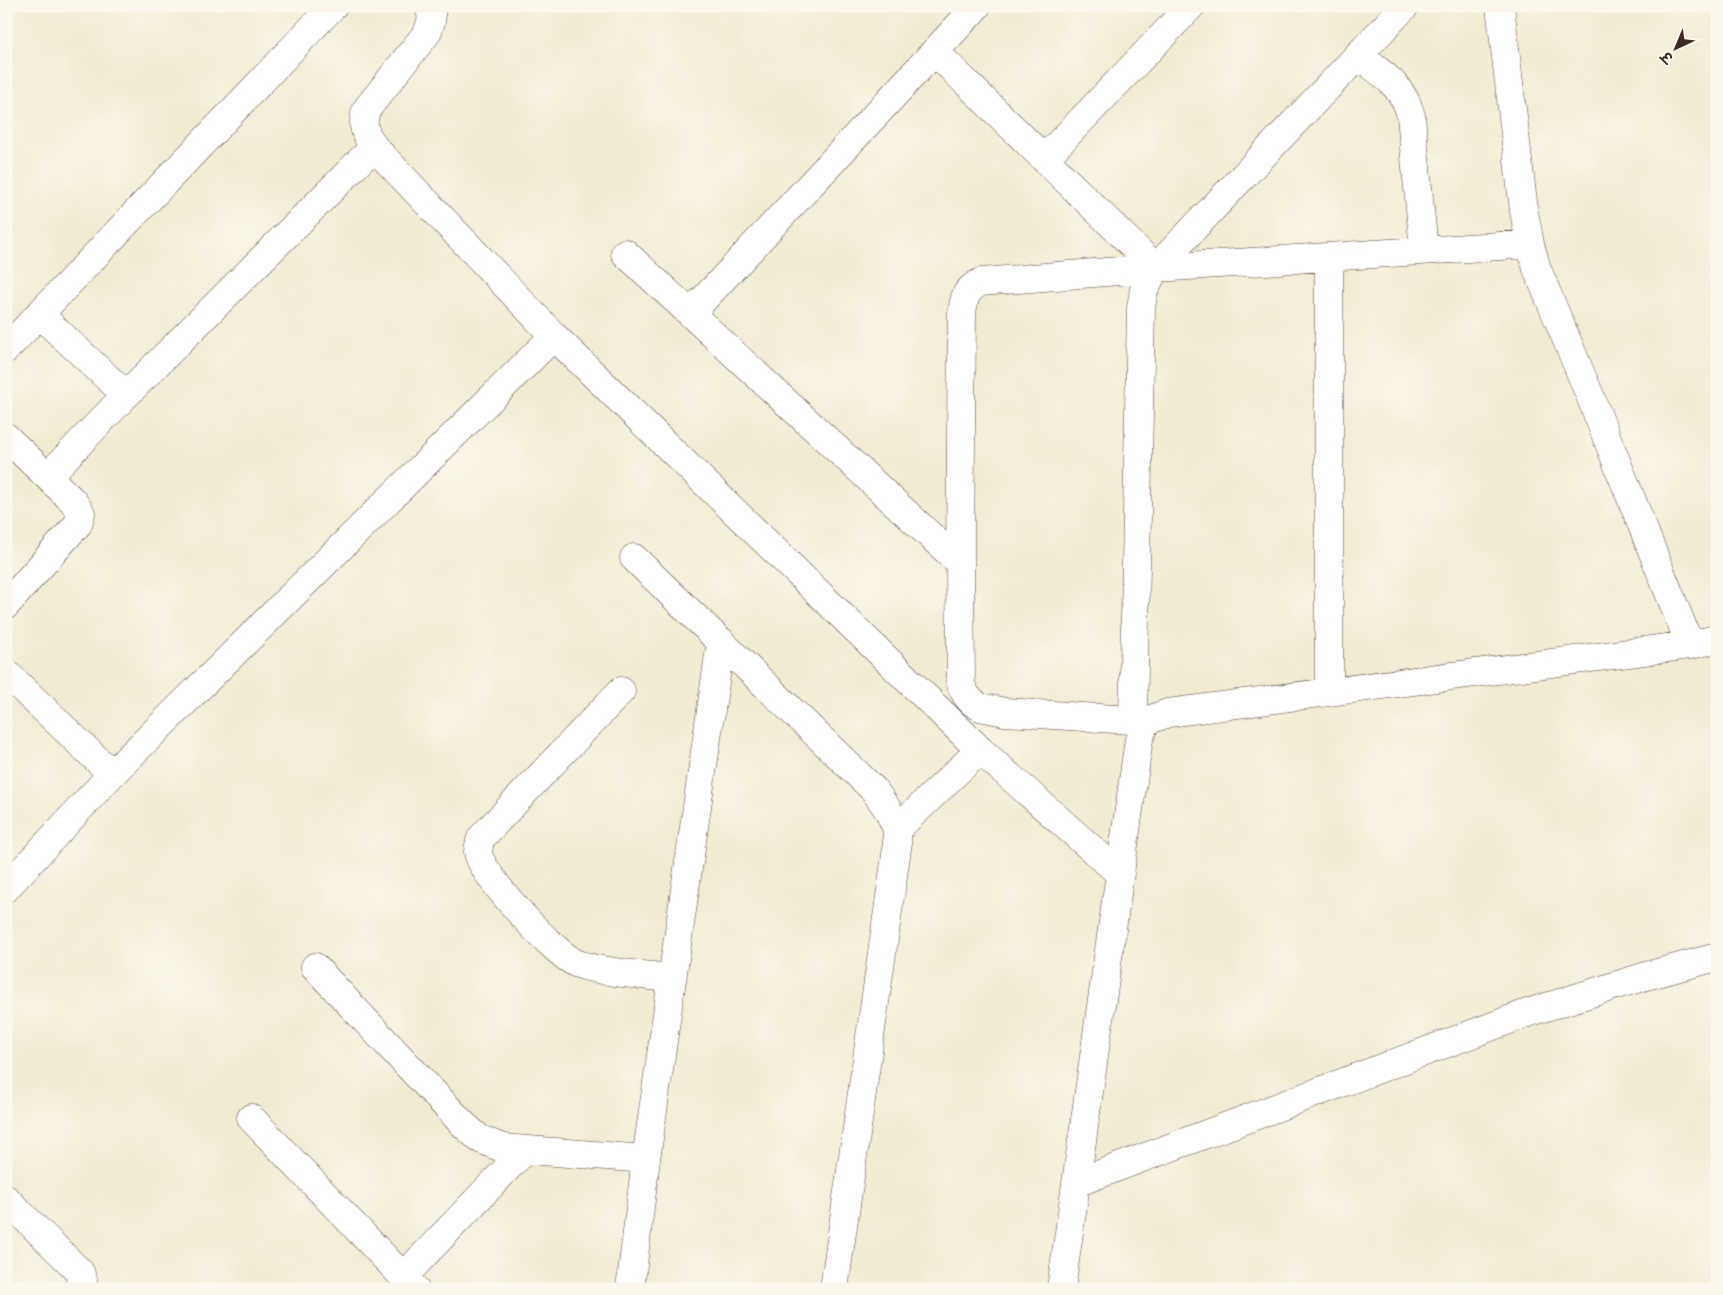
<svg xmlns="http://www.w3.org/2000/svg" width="1723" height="1295" font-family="'Architects Daughter','Playpen Sans Deva',sans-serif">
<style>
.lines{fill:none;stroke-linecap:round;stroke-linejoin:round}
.minor-casing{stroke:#564739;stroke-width:29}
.minor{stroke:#fff;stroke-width:28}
</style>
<rect width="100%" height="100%" fill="#fbf7ec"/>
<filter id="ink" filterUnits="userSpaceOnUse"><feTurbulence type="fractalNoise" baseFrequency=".02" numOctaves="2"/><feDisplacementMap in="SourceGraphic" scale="10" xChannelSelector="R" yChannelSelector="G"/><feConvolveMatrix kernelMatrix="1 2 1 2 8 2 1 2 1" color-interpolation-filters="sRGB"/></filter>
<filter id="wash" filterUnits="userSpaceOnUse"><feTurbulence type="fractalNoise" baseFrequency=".0096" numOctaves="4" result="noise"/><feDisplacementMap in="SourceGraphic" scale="20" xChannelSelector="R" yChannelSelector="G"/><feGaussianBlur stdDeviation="1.12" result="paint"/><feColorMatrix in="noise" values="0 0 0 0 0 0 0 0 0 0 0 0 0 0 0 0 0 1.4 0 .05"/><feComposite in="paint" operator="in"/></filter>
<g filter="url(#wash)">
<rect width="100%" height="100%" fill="#f1ebd4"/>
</g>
<g filter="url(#ink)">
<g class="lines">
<g class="minor-casing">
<path id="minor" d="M428 6C434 15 431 24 427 33L366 110C361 127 365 133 374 147L554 336 980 750 1119 873
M1500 6 1524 211 1530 244 1537 269 1588 391 1690 645
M935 52 1156 268
M1358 55C1382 74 1403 85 1411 116L1424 250
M1044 159 1191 6
M625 253 960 563
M691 313 977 6
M39 314 126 395
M6 349 333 6
M6 437 73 501 81 513 78 524 6 605
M48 476 126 395 374 147
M634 558 874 790 888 810 897 829V848L834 1289
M6 673 112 774
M621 691 481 838C480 842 478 848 478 852 480 874 557 957 578 964 604 973 644 975 672 978
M1329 692V257
M1133 720 1141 308 1144 289 1156 268 1405 6
M1146 721 1005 712 980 707 972 702 966 695 961 685 960 563 962 314C964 297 965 290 981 282L1156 268 1530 244
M897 829 980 750
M6 888 112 774 554 336
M315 967 464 1125 480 1139 502 1148 646 1159
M251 1118 415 1289
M1076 1183 1530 1012 1646 976 1717 957
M6 1199 80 1272 83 1280 77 1289
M403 1277 524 1151
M630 1289 646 1159 721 641
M1061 1289 1139 739 1146 721 1168 713 1690 645 1717 639"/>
</g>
<use href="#minor" class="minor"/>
</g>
</g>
<rect width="1723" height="1295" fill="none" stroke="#fbf7ec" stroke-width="25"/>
<g transform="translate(1676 48) rotate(224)" stroke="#fbf7ec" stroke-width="4" paint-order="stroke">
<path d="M0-4L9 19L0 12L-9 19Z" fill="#3b2a1e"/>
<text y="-8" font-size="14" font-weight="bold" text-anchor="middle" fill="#3b2a1e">उ</text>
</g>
</svg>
